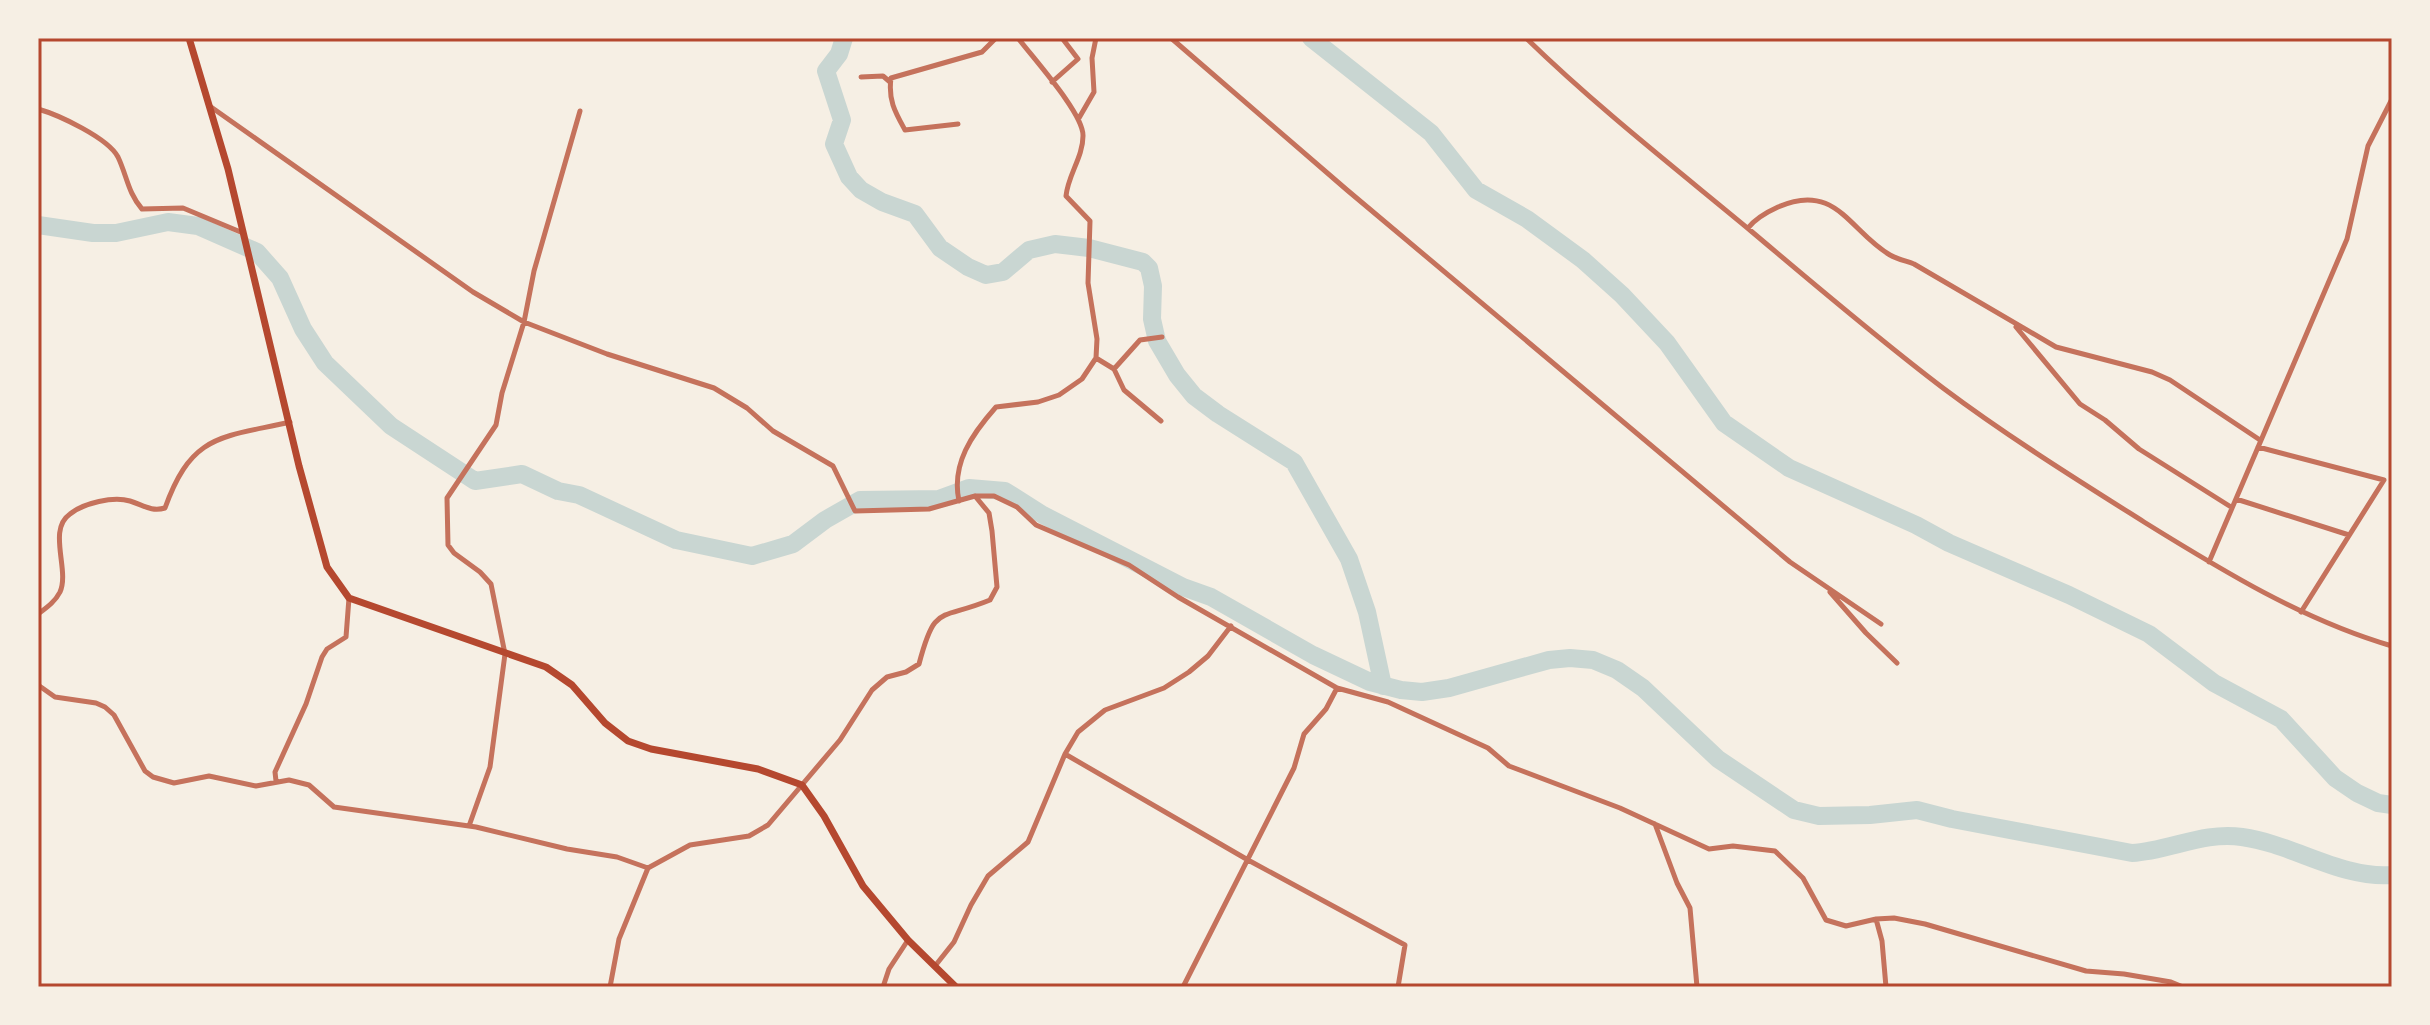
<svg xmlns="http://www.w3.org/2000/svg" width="2430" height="1025" font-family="Arial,sans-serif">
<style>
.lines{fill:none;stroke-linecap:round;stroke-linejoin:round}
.river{stroke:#c9d6d2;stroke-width:18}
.minor{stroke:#c5725c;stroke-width:5}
.secondary{stroke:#b5482f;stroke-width:7}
.neatline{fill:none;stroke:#b5482f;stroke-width:3}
</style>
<rect width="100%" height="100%" fill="#f6efe4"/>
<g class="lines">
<path class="river" d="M844 38 839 54 826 71 842 120 834 144 849 177 861 190 882 202 915 214 940 248 968 267 986 275 1003 272 1029 250 1055 244 1089 248 1143 262 1149 268 1153 286 1152 319 1157 341 1177 375 1194 396 1218 414 1294 462 1349 559 1367 612 1383 686
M1311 38 1431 133 1476 190 1527 219 1583 260 1622 295 1667 343 1724 423 1789 468 1916 525 1949 543 2069 595 2149 634 2214 683 2281 719 2335 778 2357 793 2378 803 2392 805
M38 225 93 233H116L168 222 198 226 257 252 280 278 303 329 325 363 391 426 475 481 522 474 558 491 579 495 676 540 752 556 793 544 825 520 860 500 939 499 969 488 1005 491 1043 515 1183 587 1211 597 1313 655 1370 682 1401 690 1422 692 1449 688 1549 660 1570 658 1593 660 1617 670 1643 688 1718 759 1794 810 1819 816 1870 815 1917 810 1952 819 2132 853C2169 851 2204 831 2242 837 2293 844 2341 879 2392 875"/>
<path class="minor" d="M1171 38 1347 190 1790 562 1881 624
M1526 38C1597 107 1675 168 1751 231 1814 284 1877 338 1943 388 2007 436 2076 479 2144 522 2223 571 2303 620 2392 646
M861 77 883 76 890 82
M1052 82 1078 59 1062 38
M211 107 473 292 524 322 607 354 714 388 747 408 773 431 833 466 855 511 929 509 975 496H994L1017 507 1036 525 1129 565 1178 597 1337 688 1388 702 1488 748 1509 766 1620 808 1709 849 1733 846 1775 851 1803 878 1826 920 1846 926 1876 919 1894 918 1925 924 2086 971 2124 974 2171 982 2183 987
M38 109C59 115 108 138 118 157 127 176 128 193 142 209L183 208 243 233
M1079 118 1094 92 1092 58 1096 38
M958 124 905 130C895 112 888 100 891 78L982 52 996 38
M1748 228C1755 219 1767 212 1778 207 1836 181 1850 232 1890 255 1897 259 1906 261 1914 264L2056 347 2152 372 2170 380 2260 440
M2016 327 2080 404 2105 420 2139 449 2231 507
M1096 358 1114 369 1140 340 1162 337
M1114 369 1124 390 1161 421
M2258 447 2384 480 2301 612
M2236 499 2349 535
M959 501C951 464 972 434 996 407L1038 402 1059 395 1082 379 1096 358 1097 339 1088 283 1090 221 1066 196C1068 175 1083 157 1083 136 1084 114 1033 58 1018 38
M2209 562 2347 239 2368 146 2392 99
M1830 592 1866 633 1897 663
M38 614C46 608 55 602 60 592 70 570 47 530 70 514 84 503 113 496 130 501 143 505 151 512 165 508 192 433 221 438 290 422
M38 685 55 697 96 703 105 707 114 715 145 771 153 777 174 783 209 776 256 786 289 780 309 785 334 807 476 827 567 849 617 857 648 868
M1065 754 1248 860 1405 945 1398 987
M276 781 275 772 306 704 322 657 327 649 346 637 349 598
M1655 824 1677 883 1690 908 1697 987
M469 826 490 767 505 654 491 584 480 572 454 553 448 545 447 498 496 425 502 393 524 322 534 271 580 111
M1876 919 1882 941 1886 987
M935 966 954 942 971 905 988 876 1028 842 1065 754 1078 732 1105 710 1164 688 1189 672 1208 656 1231 626
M610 987 619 939 648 868 690 845 749 836 768 825 840 740 872 690 887 677 906 672 919 664C935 603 939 621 990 600L997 587 992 531 989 513 975 496
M883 987 889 969 908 940
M1183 987 1294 768 1304 734 1326 709 1337 688"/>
<path class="secondary" d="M189 38 228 169 299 466 327 567 349 598 546 667 572 685 605 723 628 741 651 749 758 769 802 785 824 816 863 886 908 940 956 987"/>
</g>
<rect width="2430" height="1025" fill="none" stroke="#f6efe4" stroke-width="80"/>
<rect x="40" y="40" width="2350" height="945" class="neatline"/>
</svg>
